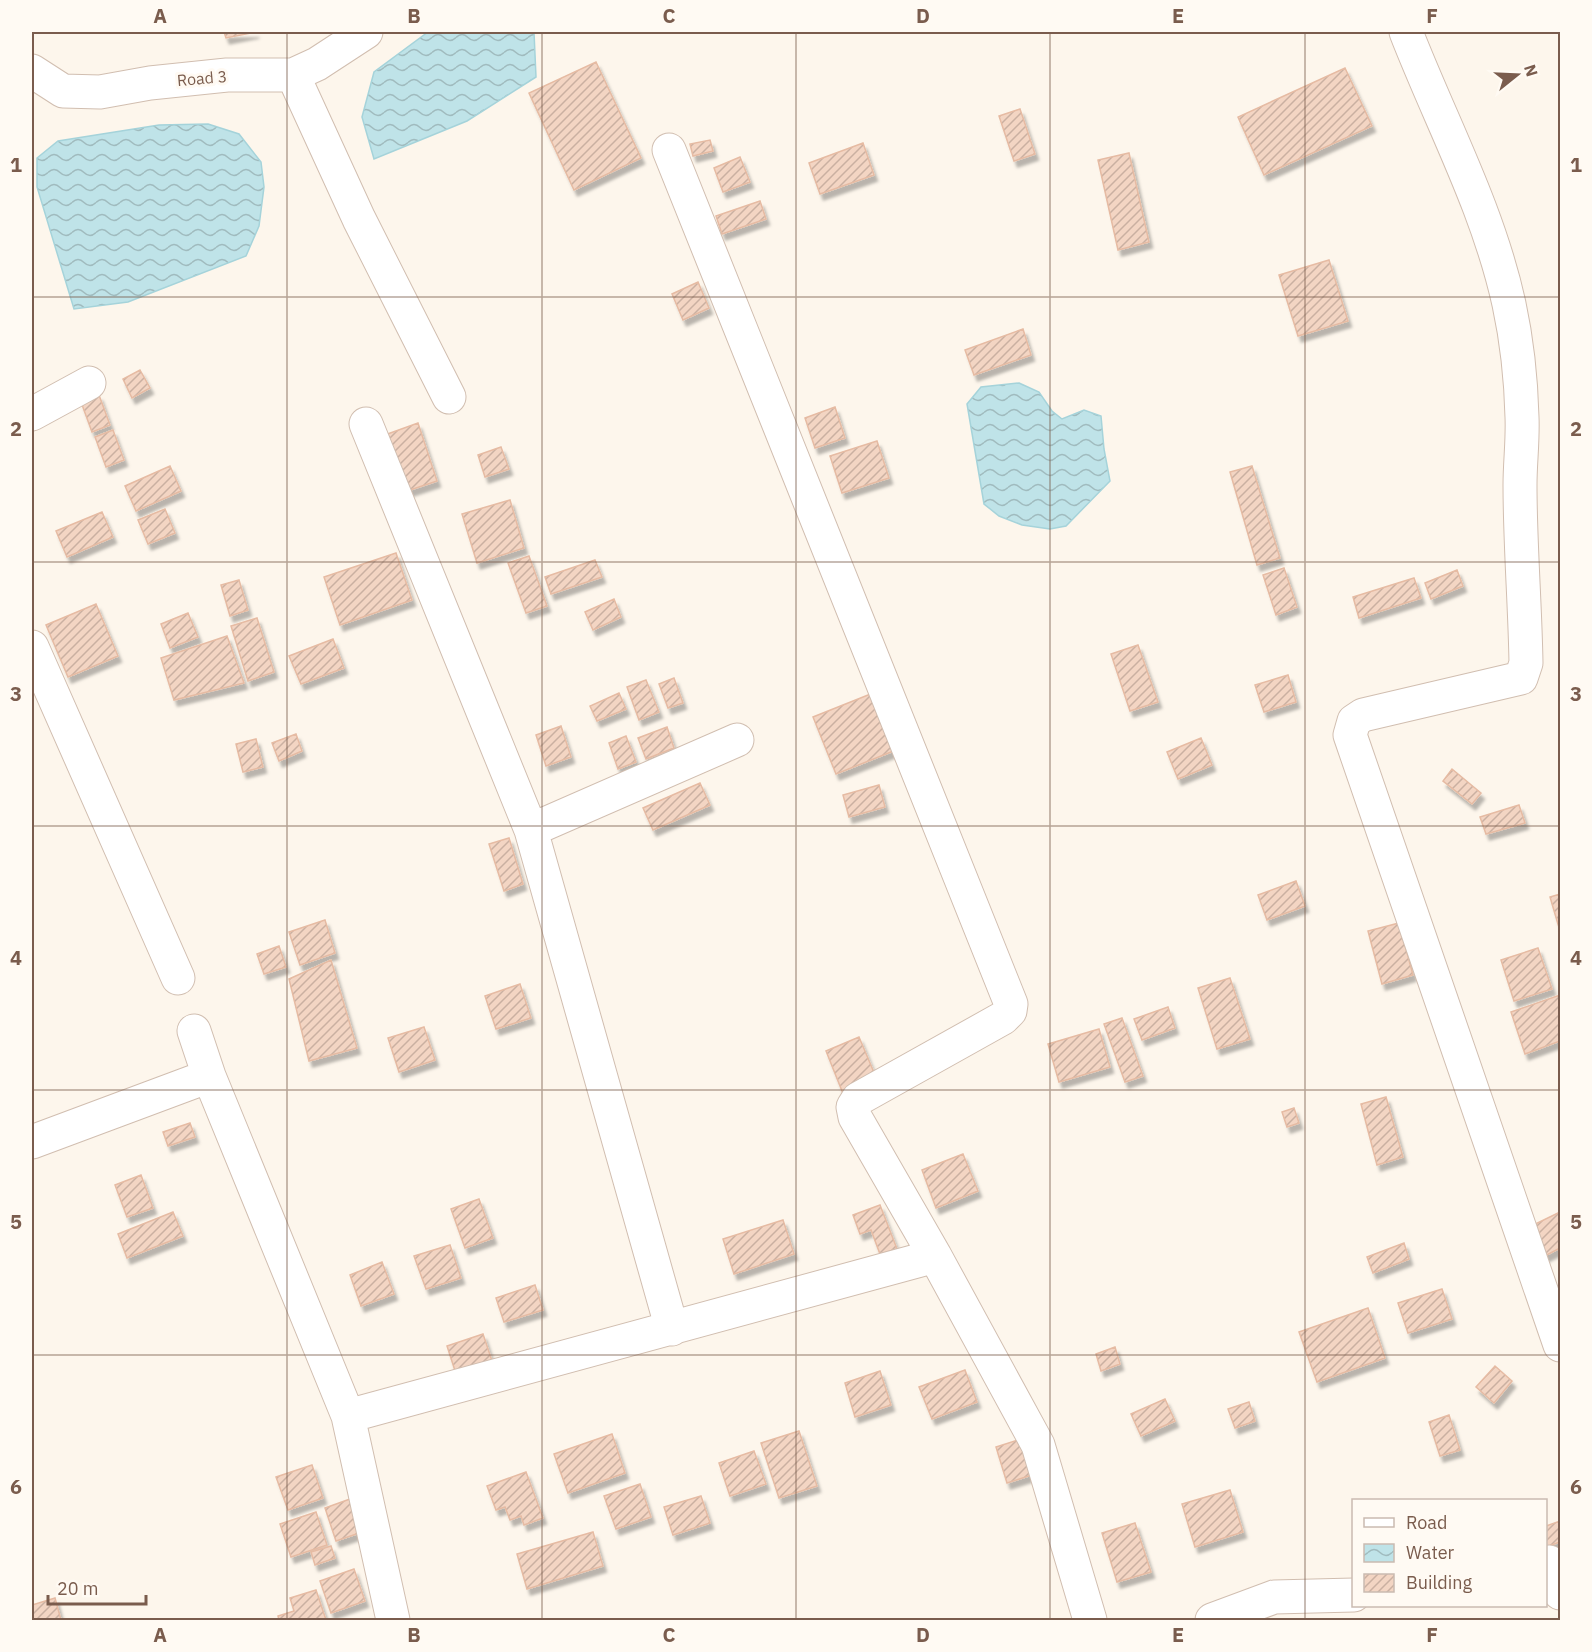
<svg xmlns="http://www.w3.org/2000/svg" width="1592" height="1652" font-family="'IBM Plex Sans',sans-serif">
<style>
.water{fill:url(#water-waves);stroke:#a5d3da;stroke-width:1.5}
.building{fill:url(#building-hatch);stroke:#e6bba3;stroke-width:1.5;filter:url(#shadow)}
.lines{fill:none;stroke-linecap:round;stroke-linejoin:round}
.minor-casing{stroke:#d1beb0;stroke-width:35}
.minor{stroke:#fff;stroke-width:33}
.grid{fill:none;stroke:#7a5c4d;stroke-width:1.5;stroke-opacity:0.55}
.labels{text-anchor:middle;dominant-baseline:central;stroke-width:6;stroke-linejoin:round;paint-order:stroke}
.street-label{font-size:16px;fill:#7a5c4d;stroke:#fffaf3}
.neatline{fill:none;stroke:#7a5c4d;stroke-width:2}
.grid-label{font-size:20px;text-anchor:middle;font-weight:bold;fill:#7a5c4d}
</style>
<defs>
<pattern id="water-waves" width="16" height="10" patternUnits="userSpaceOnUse" patternTransform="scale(1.5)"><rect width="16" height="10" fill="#bfe3e8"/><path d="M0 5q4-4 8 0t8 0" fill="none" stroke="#a0bbbe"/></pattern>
<pattern id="building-hatch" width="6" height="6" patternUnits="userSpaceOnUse" patternTransform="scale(1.5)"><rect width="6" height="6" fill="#f3d5c3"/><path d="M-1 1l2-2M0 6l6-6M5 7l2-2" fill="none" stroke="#cab0a1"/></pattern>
<filter id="shadow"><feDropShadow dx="3.5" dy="6" stdDeviation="1.5" flood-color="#0004"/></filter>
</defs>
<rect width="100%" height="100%" fill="#fdf6ec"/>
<path class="water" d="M428 32H534L536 77 467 121 374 159 362 117 374 72Z
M208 124 239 134 261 162 264 187 259 226 246 256 128 302 74 309 37 187V158L58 141 159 125Z
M1019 383 1039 392 1052 411 1062 419 1084 410 1101 416 1104 449 1110 481 1066 526 1050 529 1022 525 999 516 984 504 967 404 981 387Z"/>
<path class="building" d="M224 32H256L226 38Z
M596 62 641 158 574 190 529 93Z
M1345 68 1372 126 1264 175 1238 117Z
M1020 109 1035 154 1014 161 999 116Z
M710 140 713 151 693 156 690 144Z
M863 143 874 175 820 194 809 163Z
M1129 153 1149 242 1118 250 1098 160Z
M740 157 750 182 723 192 714 168Z
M760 201 766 219 722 234 716 216Z
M1329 260 1348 321 1298 336 1279 275Z
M698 282 709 308 683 320 672 294Z
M1023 329 1031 355 974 375 965 350Z
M140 370 150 388 132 398 123 379Z
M99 395 110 425 92 432 81 402Z
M835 407 845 438 815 448 805 418Z
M418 423 437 481 401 493 382 436Z
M113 430 124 460 106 467 95 437Z
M877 441 889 478 842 493 830 456Z
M501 447 509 469 485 477 478 455Z
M170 466 181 491 136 511 125 486Z
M1252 466 1280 558 1257 565 1230 472Z
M510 500 524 548 477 563 462 514Z
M165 509 175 533 148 544 138 520Z
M102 512 113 537 67 557 56 531Z
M396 553 412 600 340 625 324 577Z
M529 556 547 606 526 613 508 563Z
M595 560 602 577 551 594 545 577Z
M1284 568 1297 607 1276 615 1263 575Z
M1457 570 1463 586 1431 599 1425 583Z
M1414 578 1421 598 1359 618 1353 597Z
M239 580 248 610 230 616 221 585Z
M614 599 621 617 593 630 585 612Z
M96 604 118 656 68 677 46 625Z
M188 613 198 637 170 648 161 624Z
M257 618 274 672 248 681 231 626Z
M227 636 244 683 174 700 161 658Z
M333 639 344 668 301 684 289 656Z
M1138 645 1158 702 1130 711 1111 654Z
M1288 675 1296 702 1264 712 1255 685Z
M674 678 683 703 668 708 659 684Z
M646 680 659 712 639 720 627 687Z
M619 693 626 709 597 721 590 706Z
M873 693 896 750 836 774 813 717Z
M561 726 571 757 546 766 536 735Z
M667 727 674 748 646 759 638 738Z
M296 734 302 751 279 761 272 743Z
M626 736 636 762 618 769 609 743Z
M1201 738 1212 765 1178 779 1167 752Z
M256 739 263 767 243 772 236 744Z
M1452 769 1481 793 1472 804 1443 781Z
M700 783 710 805 653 830 643 808Z
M879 785 885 807 849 817 843 795Z
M1519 805 1525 823 1486 834 1480 817Z
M509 838 523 884 504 891 489 844Z
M1296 881 1305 906 1267 920 1258 895Z
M1560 894V931L1550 897Z
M325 920 335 953 300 965 289 932Z
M1399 923 1413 975 1382 984 1368 931Z
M279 946 286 967 264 974 257 954Z
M1538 948 1552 989 1514 1001 1501 960Z
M331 960 357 1048 309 1061 289 979Z
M1230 978 1250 1039 1217 1049 1198 988Z
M520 984 531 1018 496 1029 485 996Z
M1560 995V1041L1525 1054 1511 1012Z
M1168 1007 1175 1028 1142 1040 1134 1019Z
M1122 1018 1143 1076 1125 1082 1104 1024Z
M424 1027 435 1060 399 1072 388 1038Z
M1099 1029 1110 1067 1059 1082 1048 1044Z
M859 1037 878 1082 844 1096 826 1051Z
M1386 1097 1403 1157 1377 1165 1361 1104Z
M1294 1108 1299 1123 1287 1127 1282 1112Z
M190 1123 195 1137 168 1146 163 1132Z
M963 1154 978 1191 936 1208 922 1170Z
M141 1175 153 1208 127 1217 115 1185Z
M479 1199 493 1238 465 1248 451 1209Z
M880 1205 897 1249 880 1254 871 1230 860 1234 853 1215Z
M173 1212 183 1236 127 1258 118 1234Z
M1560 1212V1248L1543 1257 1529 1227Z
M783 1220 794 1254 734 1274 723 1239Z
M1404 1243 1409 1259 1373 1273 1367 1257Z
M450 1245 461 1278 426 1289 414 1256Z
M382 1262 394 1294 361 1306 350 1275Z
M535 1285 543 1310 504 1322 496 1298Z
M1442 1289 1452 1319 1408 1333 1398 1303Z
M1368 1308 1385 1358 1317 1382 1299 1332Z
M483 1334 494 1367 458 1380 447 1346Z
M1115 1347 1120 1364 1101 1371 1096 1354Z
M1495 1366 1512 1381 1494 1403 1476 1387Z
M965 1370 977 1402 932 1419 919 1387Z
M880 1371 891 1405 855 1417 845 1383Z
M1165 1399 1175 1421 1141 1436 1131 1414Z
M1249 1402 1255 1421 1235 1428 1228 1409Z
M1449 1415 1460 1450 1440 1456 1429 1422Z
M799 1431 817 1486 779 1498 761 1443Z
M612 1434 625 1473 568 1493 554 1454Z
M1024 1438 1035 1474 1007 1483 996 1447Z
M754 1451 766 1484 730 1496 719 1463Z
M312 1465 323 1498 288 1510 276 1477Z
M526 1472 543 1518 524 1525 521 1516 510 1520 505 1507 496 1510 487 1486Z
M640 1484 651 1517 616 1529 604 1496Z
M1230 1490 1243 1532 1195 1547 1182 1504Z
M361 1495 371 1529 336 1541 325 1508Z
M701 1496 710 1523 673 1535 664 1507Z
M316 1512 327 1545 291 1557 280 1524Z
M1560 1521V1542L1546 1547V1526Z
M1135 1523 1151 1572 1117 1582 1102 1533Z
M593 1532 603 1566 527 1589 517 1554Z
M331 1546 335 1558 315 1565 311 1552Z
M354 1569 365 1601 331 1613 320 1581Z
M316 1590 326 1620H279L278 1616 294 1611 290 1598Z
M55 1598 61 1620H33L32 1605Z"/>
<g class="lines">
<g class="minor-casing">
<path id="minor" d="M1406 32C1441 122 1488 208 1509 304 1517 341 1521 379 1522 417 1523 440 1520 462 1520 485 1520 544 1525 604 1526 663L1521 678 1363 715 1354 721 1350 735 1560 1345
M32 71 63 91 100 92 150 83 227 75H293L317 64 366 32
M293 75 359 219 449 397
M669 150 1011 1004 1010 1011 1003 1018 858 1099 853 1107 855 1117 935 1256 1038 1445 1090 1620
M32 414 89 383
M366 424 531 830 672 1329
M32 647 178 978
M531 830 737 740
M194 1031 209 1076 348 1416 393 1620
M32 1142 209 1076
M348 1416 935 1256
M1549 1562 1560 1593
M1212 1620 1274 1597 1354 1595"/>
</g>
<use href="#minor" class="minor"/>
</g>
<path class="grid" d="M287 32V1620M542 32V1620M796 32V1620M1050 32V1620M1305 32V1620M32 297H1560M32 562H1560M32 826H1560M32 1090H1560M32 1355H1560"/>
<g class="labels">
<g class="street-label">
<text transform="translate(202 78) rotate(-5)">Road 3</text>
</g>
</g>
<rect width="1592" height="1652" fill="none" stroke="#fffaf3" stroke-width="66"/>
<rect x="1352" y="1499" width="195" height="108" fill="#fffaf3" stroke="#cabbb1" stroke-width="1.5"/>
<rect x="1364" y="1518" width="30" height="9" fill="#ffffff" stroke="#cabbb1" stroke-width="1.5"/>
<text x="1406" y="1529" font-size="18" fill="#7a5c4d">Road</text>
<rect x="1364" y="1544" width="30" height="18" fill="url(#water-waves)" stroke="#cabbb1" stroke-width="1.5"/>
<text x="1406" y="1559" font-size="18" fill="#7a5c4d">Water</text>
<rect x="1364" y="1574" width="30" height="18" fill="url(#building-hatch)" stroke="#cabbb1" stroke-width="1.5"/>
<text x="1406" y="1589" font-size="18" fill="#7a5c4d">Building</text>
<g transform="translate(1517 75) rotate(72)" stroke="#fffaf3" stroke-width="4.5" paint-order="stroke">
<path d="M0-4.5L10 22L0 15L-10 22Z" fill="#7a5c4d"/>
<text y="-9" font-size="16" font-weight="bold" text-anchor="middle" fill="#7a5c4d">N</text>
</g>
<path d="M48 1595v9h98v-9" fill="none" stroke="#7a5c4d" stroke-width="3"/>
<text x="57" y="1595" font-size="18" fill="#7a5c4d" stroke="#fffaf3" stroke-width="4.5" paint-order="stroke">20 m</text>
<rect x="33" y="33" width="1526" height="1586" class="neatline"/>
<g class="grid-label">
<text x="160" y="23">A</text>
<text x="414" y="23">B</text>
<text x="669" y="23">C</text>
<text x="923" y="23">D</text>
<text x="1178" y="23">E</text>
<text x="1432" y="23">F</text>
<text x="16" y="172">1</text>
<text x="1576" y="172">1</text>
<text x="16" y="436">2</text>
<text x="1576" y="436">2</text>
<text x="16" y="701">3</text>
<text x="1576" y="701">3</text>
<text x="16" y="965">4</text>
<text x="1576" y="965">4</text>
<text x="16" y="1229">5</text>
<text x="1576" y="1229">5</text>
<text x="16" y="1494">6</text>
<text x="1576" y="1494">6</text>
<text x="160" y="1642">A</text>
<text x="414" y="1642">B</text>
<text x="669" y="1642">C</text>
<text x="923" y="1642">D</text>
<text x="1178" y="1642">E</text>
<text x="1432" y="1642">F</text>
</g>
</svg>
